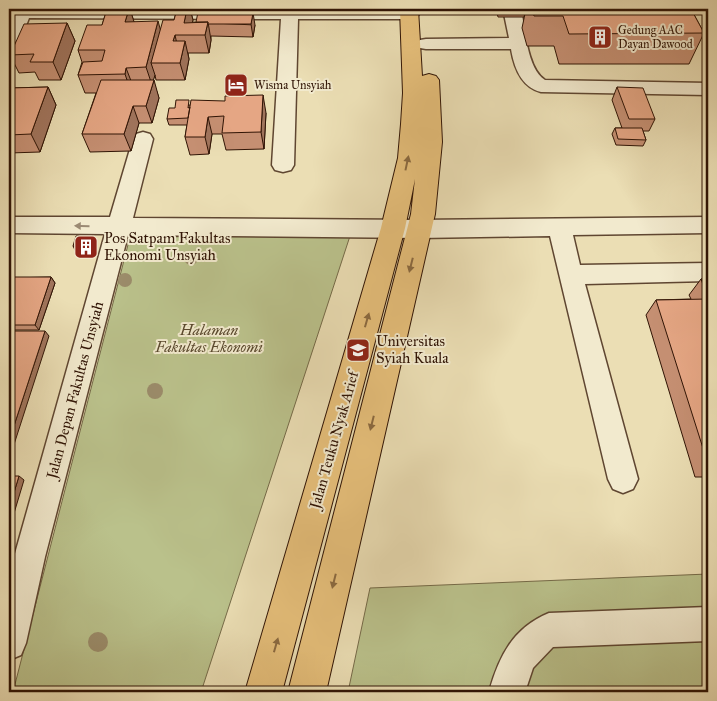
<svg xmlns="http://www.w3.org/2000/svg" width="717" height="701" font-family="'IM FELL Great Primer',serif">
<style>
.green{fill:#bac18b;stroke:#756a48}
.lines{fill:none;stroke-linecap:round;stroke-linejoin:round}
.minor-casing{stroke:#5f4631;stroke-width:3}
.major-casing{stroke:#301405;stroke-width:2}
.minor{fill:#f2eace;fill-rule:evenodd}
.major{fill:#e6bf7a;fill-rule:evenodd}
.tree{fill:#9b8c6a}
.wall{fill:#c58f72;stroke:#301405}
.shaded-wall{fill:#a0745c;stroke:#301405}
.building{fill:#e5a684;stroke:#301405}
.oneway{fill:#8b6a40}
.oneway2{fill:#9b8a74}
.labels{text-anchor:middle;dominant-baseline:central;stroke-width:4;stroke-linejoin:round;paint-order:stroke}
.far-poi-label{font-size:12px;fill:#301405;stroke:#f2eace;text-anchor:start}
.poi-label{font-size:15px;fill:#301405;stroke:#f2eace;text-anchor:start}
.park-label{font-size:15px;font-style:italic;fill:#59482d;stroke:#f2eace}
.street-label{font-size:15px;fill:#301405;stroke:#f2eace}
</style>
<rect width="100%" height="100%" fill="#ebdeb4"/>
<filter id="stains"><feTurbulence type="fractalNoise" baseFrequency=".004" numOctaves="4"/><feColorMatrix values="0 0 0 0 .2 0 0 0 0 .09 0 0 0 0 .02 0 0 0 .5 -.17"/></filter>
<radialGradient id="worn" r=".72"><stop offset=".6" stop-color="#630" stop-opacity="0"/><stop offset="1" stop-color="#630" stop-opacity=".3"/></radialGradient>
<path class="green" d="M350 236 201 692H13L130 237Z
M708 574V692H348L370 588Z"/>
<g class="lines">
<g class="minor-casing">
<path id="minor" d="M9 9H410L416 10 419 14 416 18 410 19H298L294 165 291 170 283 172 275 170 272 165 281 19 29 18 18 46 15 50 9 51V26L12 18H9Z
M503 9H521C525 28 527 69 545 80L708 83V95L541 92C521 87 514 67 511 49H426L420 48 417 44 420 40 426 39 509 38Z
M143 132 150 134 153 139 133 218 419 220 708 217V233L573 235 580 265 708 263V281L585 284 638 479 633 489 623 493 613 489 608 479 550 236 419 238 128 235 45 557 26 643 21 655 9 660V575L105 234 9 233V217H110L133 139 136 134Z
M708 607V641L553 647 533 668 525 692H489C499 656 513 628 549 613Z"/>
</g>
<g class="major-casing">
<path id="major" d="M400 9H418L422 76 429 74 436 76 439 80 442 142 435 214 326 692H288L411 214 415 179 405 228 282 692H245L381 228 398 158 401 124 403 93Z"/>
</g>
<use href="#minor" class="minor"/>
<use href="#major" class="major"/>
</g>
<g class="tree">
<circle cx="191" cy="258" r="7"/>
<circle cx="125" cy="280" r="7"/>
<circle cx="155" cy="391" r="8"/>
<circle cx="98" cy="642" r="10"/>
</g>
<path class="wall" d="M107 9H130L134 22 160 29 174 20 177 9H190L193 20 192 22 255 25 253 37 211 36V40L209 53H188L189 59 185 80H156L155 75 153 80 159 98 152 123H139L131 151 90 152 82 134 96 93H85L78 75 82 62 78 50 102 25Z
M496 9H526L524 17H498Z
M526 9H691L704 33 689 64H559L554 46H527L522 28Z
M67 23 75 41 61 80H39L35 72 19 73 13 61 9 70V32L15 43Z
M48 87 56 105 40 152 9 153V88Z
M617 87 655 119 649 131H643L646 140 643 146 616 145 612 134 615 128H622L612 100Z
M190 105 266 113 264 149 226 150 222 134H212L209 154 190 155 185 137 187 125H169L167 119 175 108Z
M96 242 93 252H76L73 246Z
M51 277 55 283 39 330H9V278Z
M701 279H708V477H695L646 315 656 300 691 299 689 295Z"/>
<path class="shaded-wall" d="M129 9H130L135 25 125 22Z
M187 9H190L193 20 189 35 184 23Z
M253 13 255 25 253 37 251 24Z
M158 21 163 39 151 63 155 75 152 85 146 67Z
M208 22 211 40 209 53 205 35Z
M67 23 75 41 61 80 53 62Z
M10 32 19 50 10 55 13 61 9 70V34Z
M175 35 179 53 173 41Z
M185 41 189 59 185 80 180 63Z
M126 68 133 86 131 92 125 74Z
M154 80 159 98 152 123 146 106Z
M48 87 56 105 40 152 31 134Z
M263 95 266 113 264 149 261 132Z
M133 106 139 123 131 151 124 134Z
M208 117 212 134 209 154 205 137Z
M93 236 96 242 93 252 89 246Z
M51 277 55 283 39 330 35 325Z
M45 331 49 336 9 460V441Z
M19 476 24 480 9 530V509Z"/>
<path class="building" d="M107 9H129L125 22 158 21 146 67 126 68 125 74 78 75 83 62 102 61 105 50H78L87 25H102Z
M177 9H187L184 23 208 22 205 35H175L173 41H185L180 63H151L163 20H174Z
M532 9H691L704 33 569 34 563 16H534Z
M198 12 253 13 251 24H208V22H196Z
M67 23 53 62H30L34 54 10 55 24 24Z
M101 80H154L146 106H133L124 134H82Z
M48 87 31 134 9 135V88Z
M617 87 643 88 655 119H629Z
M263 95 261 132 222 133 224 116 208 117 205 137H185L191 100 225 101V96Z
M176 100H189L188 108 190 107 188 118 167 119 169 108H175Z
M615 128H642L646 140 618 139Z
M76 236H93L89 246H73Z
M9 277H51L35 325H9Z
M701 279H708V299Z
M708 299V464L656 300Z
M9 331H45L9 441Z
M9 476H19L9 509Z"/>
<defs><path id="oneway-solid" d="M-6-.8H1V-3.2L6.5 0L1 3.2V.8H-6Z" transform="scale(1.25)"/></defs>
<g class="oneway">
<use href="#oneway-solid" transform="translate(407 163) rotate(-78)"/>
<use href="#oneway-solid" transform="translate(411 265) rotate(104)"/>
<use href="#oneway-solid" transform="translate(367 320) rotate(-74)"/>
<use href="#oneway-solid" transform="translate(372 423) rotate(104)"/>
<use href="#oneway-solid" transform="translate(334 581) rotate(104)"/>
<use href="#oneway-solid" transform="translate(276 645) rotate(-74)"/>
</g>
<use class="oneway2" href="#oneway-solid" transform="translate(82 226) rotate(-179)"/>
<defs>
<g id="building-square" transform="scale(1.25)"><rect x="-9" y="-9" width="18" height="18" rx="4" fill="#8f2418" stroke="#f2eace"/><path d="M-4-6H4V6H1V3H-1V6H-4ZM-2.5-4.3h1.7v1.8h-1.7ZM.8-4.3h1.7v1.8H.8ZM-2.5-1h1.7V.8h-1.7ZM.8-1h1.7V.8H.8Z" fill="#fff"/></g>
<g id="hotel-square" transform="scale(1.25)"><rect x="-9" y="-9" width="18" height="18" rx="4" fill="#8f2418" stroke="#f2eace"/><path d="M-6-4.5h1.5V1H6V5H4.5V3h-9V5H-6ZM-4 0a1.8 1.8 0 1 1 3.6 0ZM.5 0V-2.5h3Q6-2.5 6 0Z" fill="#fff"/></g>
<g id="university-square" transform="scale(1.25)"><rect x="-9" y="-9" width="18" height="18" rx="4" fill="#8f2418" stroke="#f2eace"/><path d="M0-5L7-2L0 1L-7-2ZM-4 1L0 2.5L4 1V4Q0 6-4 4Z" fill="#fff"/></g>
</defs>
<g fill-rule="evenodd">
<use href="#building-square" x="600" y="37"/>
<use href="#hotel-square" x="236" y="85"/>
<use href="#building-square" x="86" y="247"/>
<use href="#university-square" x="358" y="350"/>
</g>
<g class="labels">
<g class="far-poi-label">
<text x="618" y="30">Gedung AAC<tspan x="618" dy="14">Dayan Dawood</tspan></text>
<text x="254" y="85">Wisma Unsyiah</text>
</g>
<g class="poi-label">
<text x="104" y="238">Pos Satpam Fakultas<tspan x="104" dy="17">Ekonomi Unsyiah</tspan></text>
<text x="376" y="341">Universitas<tspan x="376" dy="17">Syiah Kuala</tspan></text>
</g>
<g class="park-label">
<text x="209" y="330">Halaman<tspan x="209" dy="17">Fakultas Ekonomi</tspan></text>
</g>
<g class="street-label">
<text transform="translate(75 390) rotate(-75)">Jalan Depan Fakultas Unsyiah</text>
<text transform="translate(334 440) rotate(-74)">Jalan Teuku Nyak Arief</text>
</g>
</g>
<rect width="717" height="701" fill="none" stroke="#ebdeb4" stroke-width="30"/>
<rect x="10" y="10" width="697" height="681" fill="none" stroke="#301405" stroke-width="2.5"/>
<rect x="15" y="15" width="687" height="671" fill="none" stroke="#301405"/>
<rect width="100%" height="100%" filter="url(#stains)"/>
<rect width="100%" height="100%" fill="url(#worn)"/>
</svg>
